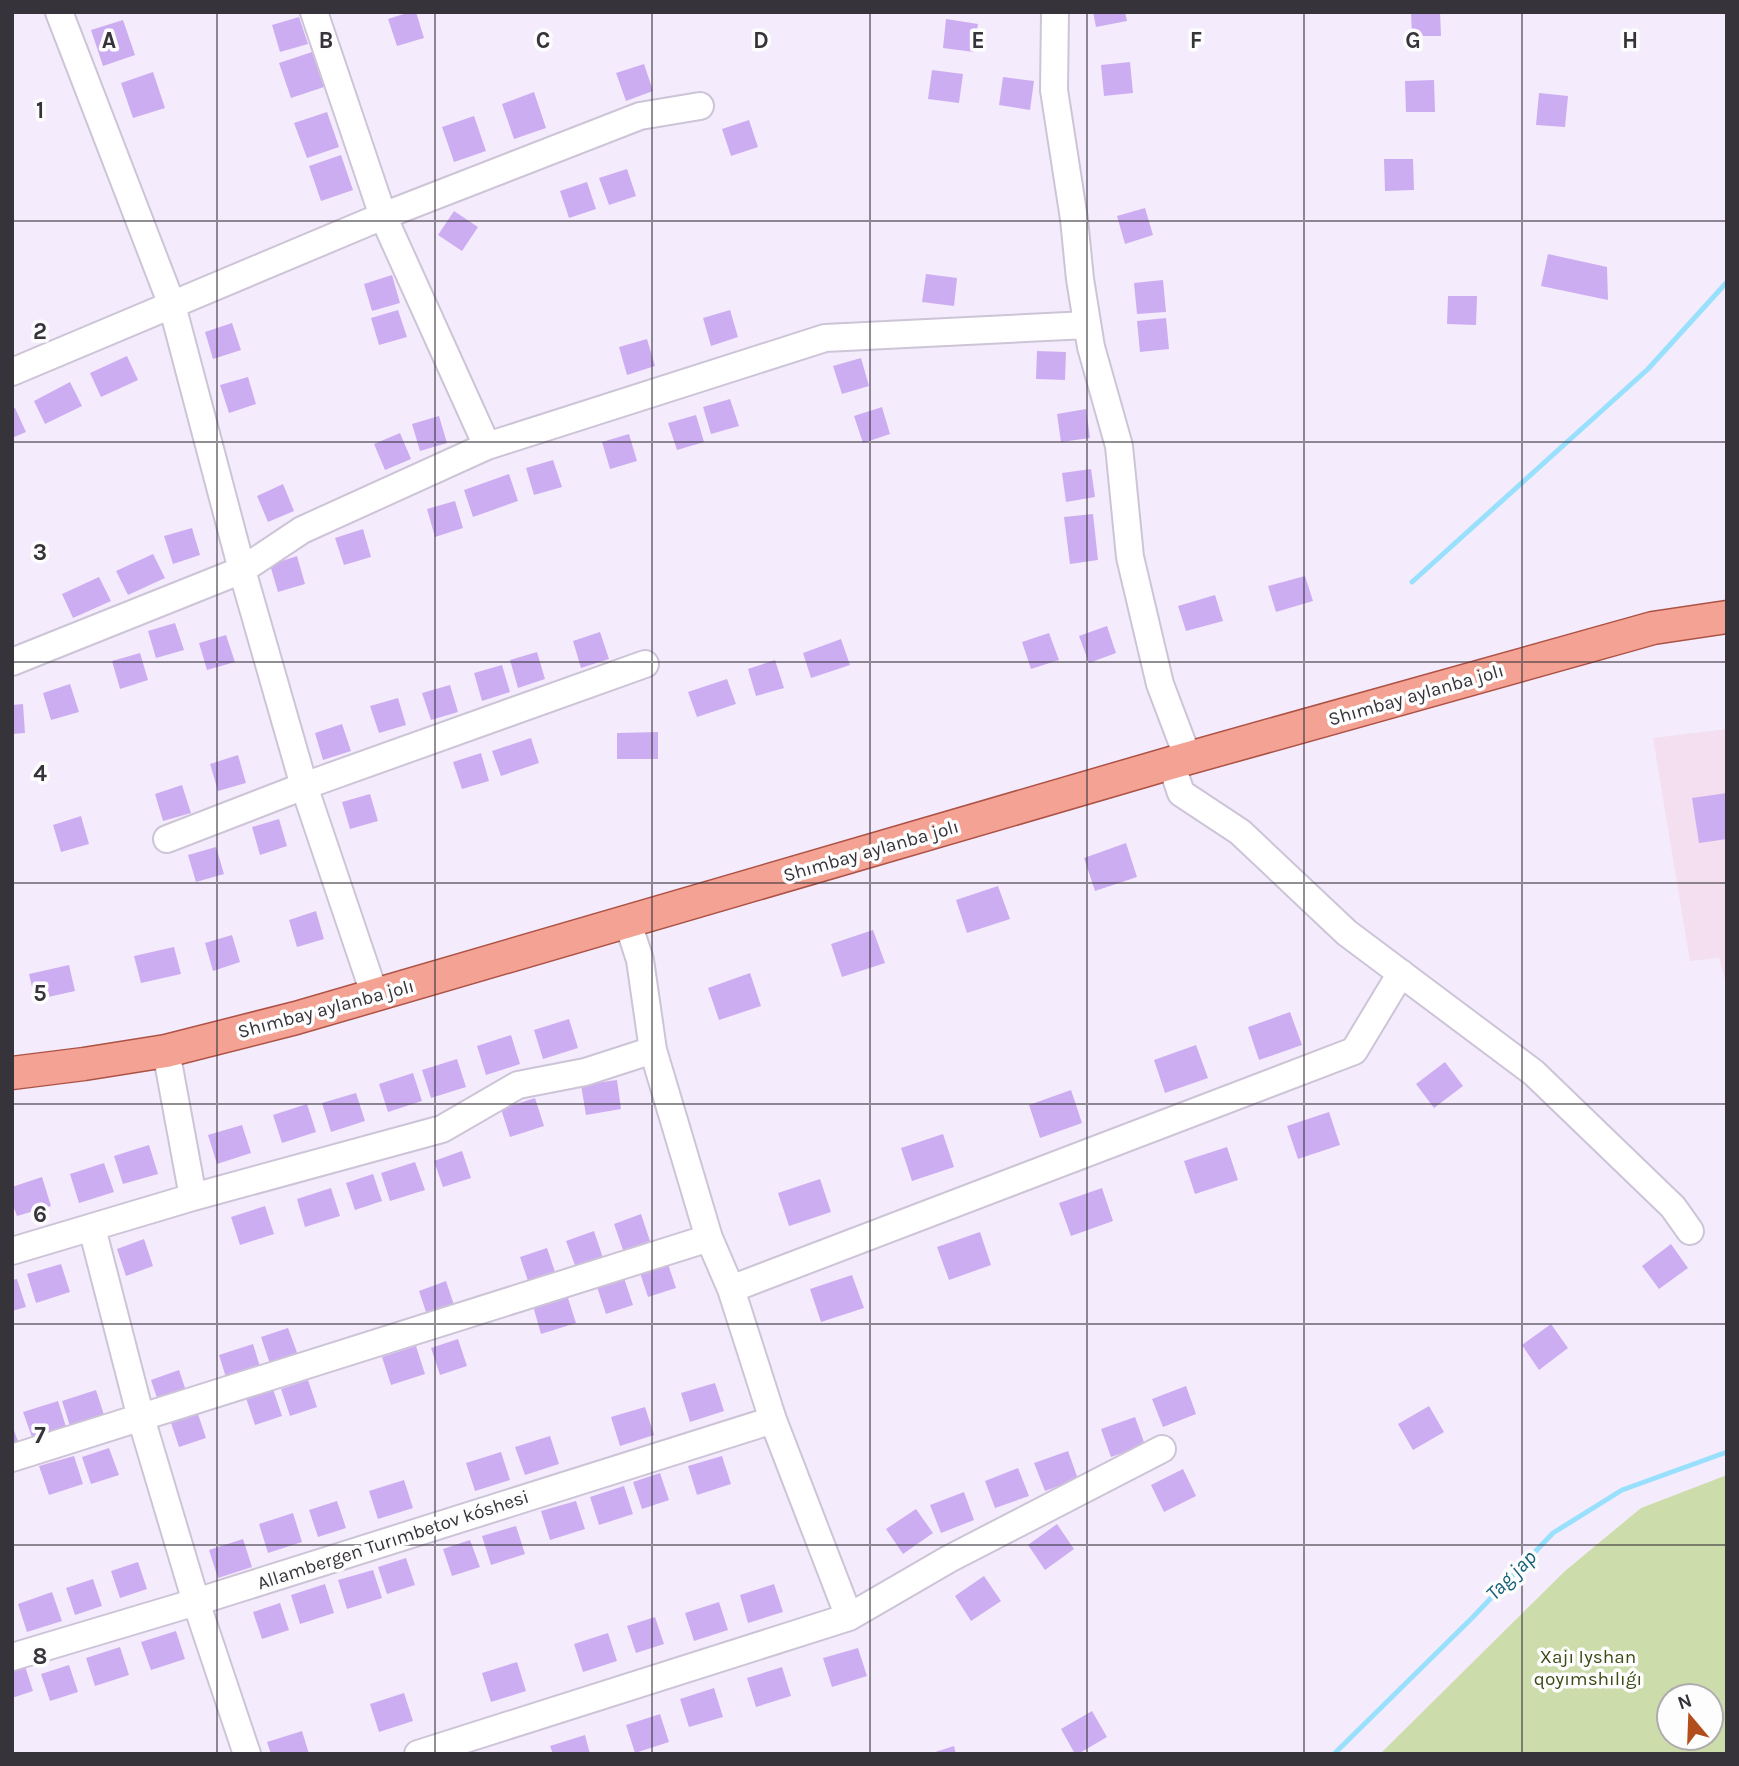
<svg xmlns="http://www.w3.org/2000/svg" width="1739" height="1766" font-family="Karla,sans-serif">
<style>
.education{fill:#f3dfef}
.green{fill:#cddcab;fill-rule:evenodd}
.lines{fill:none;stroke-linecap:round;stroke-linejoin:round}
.stream{stroke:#99e0fc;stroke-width:5}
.building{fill:#cdadf2}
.minor-casing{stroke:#cdc4d7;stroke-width:30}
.major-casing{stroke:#ad5346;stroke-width:35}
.minor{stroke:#fff;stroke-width:26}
.major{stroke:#f4a294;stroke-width:32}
.grid{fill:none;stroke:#37333a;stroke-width:2;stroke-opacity:0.55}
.labels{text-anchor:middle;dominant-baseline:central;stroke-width:7;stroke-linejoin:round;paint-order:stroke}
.street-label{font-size:19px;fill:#37333a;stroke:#fdfdfd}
.park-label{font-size:19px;fill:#3d4a14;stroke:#fdfdfd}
.water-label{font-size:21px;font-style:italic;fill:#135f76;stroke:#fdfdfd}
.grid-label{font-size:23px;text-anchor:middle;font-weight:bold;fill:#37333a;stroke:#fdfdfd;stroke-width:7;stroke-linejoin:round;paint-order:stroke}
</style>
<rect width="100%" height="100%" fill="#f4ecfc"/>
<path class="education" d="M1727 729V987L1719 958 1690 961 1653 738Z"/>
<path class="green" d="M1727 1475V1754H1380L1565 1571 1641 1508ZM1669 1696H1711V1738H1669Z"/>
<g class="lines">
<path class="stream" d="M1412 582 1648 369 1727 282
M1334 1754 1472 1618 1553 1533 1622 1490 1727 1452"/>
</g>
<path class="building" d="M410 12H416L424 38 397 46 388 19Z
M1093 12H1125L1127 21 1096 27Z
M1411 12H1440L1441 36H1412Z
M299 17 308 44 280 52 272 25Z
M946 19 978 24 974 52 943 48Z
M123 20 135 55 103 66 91 30Z
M312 52 324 87 291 98 279 63Z
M1130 62 1133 93 1104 96 1101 65Z
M644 64 653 91 626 101 616 73Z
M932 70 963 74 959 103 928 99Z
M153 72 165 108 133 118 121 83Z
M1003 77 1034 81 1030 110 999 105Z
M1434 80 1435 112H1406L1405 81Z
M534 92 546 128 514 139 502 104Z
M1539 93 1568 96 1565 127 1536 125Z
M327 112 339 147 307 158 294 123Z
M474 116 486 151 454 162 442 127Z
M749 120 758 147 731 156 722 129Z
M341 155 353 190 321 201 309 166Z
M1384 159H1413L1414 190 1385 191Z
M627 169 636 196 609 205 599 178Z
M587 182 596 209 569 218 560 191Z
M1145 208 1153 235 1125 244 1117 216Z
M454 211 478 227 462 251 438 235Z
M1548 254 1607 267 1608 300 1541 286Z
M926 274 957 278 954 306 922 302Z
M392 275 400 303 372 311 364 284Z
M1163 280 1166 312 1137 314 1134 283Z
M1448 296H1477L1476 325 1447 324Z
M398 310 407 337 379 345 371 318Z
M730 310 738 337 711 346 703 318Z
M1166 318 1169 349 1140 352 1137 321Z
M232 323 241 350 213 359 205 332Z
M647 339 655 366 627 375 619 347Z
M1037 351 1066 352 1065 380 1036 379Z
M127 356 138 380 101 397 90 373Z
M861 358 869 386 842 394 833 366Z
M248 377 256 404 229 413 220 385Z
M70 382 82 406 45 424 34 401Z
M730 399 739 426 711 434 703 407Z
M882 407 890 434 863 443 854 416Z
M15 408 26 432 12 438V409Z
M1086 409 1090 438 1061 442 1057 414Z
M696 415 704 442 677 450 668 423Z
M439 416 447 443 420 451 412 424Z
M400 433 411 459 385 470 374 444Z
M629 434 637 461 610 469 602 442Z
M553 460 562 487 534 495 526 468Z
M1091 469 1095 497 1066 502 1062 473Z
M509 474 518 501 473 517 464 490Z
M283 484 294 511 268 522 257 496Z
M455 501 463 528 435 537 427 509Z
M1093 514 1098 560 1070 564 1064 517Z
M192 528 200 555 173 564 164 536Z
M363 529 371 557 344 565 335 538Z
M153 554 165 578 128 595 116 571Z
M297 556 305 584 278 592 270 565Z
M1305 576 1313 601 1276 612 1268 586Z
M99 577 111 601 73 618 62 594Z
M1215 595 1223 621 1186 631 1178 606Z
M175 623 184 650 156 658 148 631Z
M1107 626 1116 653 1089 663 1079 636Z
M600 632 609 659 581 668 573 641Z
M1049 633 1059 660 1031 669 1022 642Z
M226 635 235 662 207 670 199 643Z
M841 639 850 665 811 678 803 653Z
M537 652 545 679 518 688 510 660Z
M140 653 148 680 120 689 112 661Z
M775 660 784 688 756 696 748 669Z
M502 665 510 692 482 701 474 673Z
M727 679 736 704 697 717 688 692Z
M70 684 79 712 51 720 43 693Z
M450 685 458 712 431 720 422 693Z
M398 698 406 725 379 733 370 706Z
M23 704 25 733 12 734V705Z
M342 724 351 751 323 760 315 733Z
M658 732V759H617V733Z
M531 738 539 763 501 776 492 751Z
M481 753 489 781 462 789 453 762Z
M238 755 246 783 218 791 210 764Z
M182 785 191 813 163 821 155 794Z
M1727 793V839L1699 843 1692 798Z
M370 794 378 821 350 829 342 802Z
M81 816 89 844 61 852 53 825Z
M279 819 287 846 260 855 252 827Z
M1126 843 1137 877 1095 891 1084 858Z
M216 847 224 874 196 882 188 855Z
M998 886 1010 919 967 933 956 900Z
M316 911 324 939 297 947 289 920Z
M873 930 885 963 842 977 831 944Z
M232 935 240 962 213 971 205 943Z
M174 947 181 974 141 983 134 956Z
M69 965 75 991 35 1000 29 974Z
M750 973 761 1006 719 1020 708 988Z
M1290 1012 1302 1045 1259 1060 1248 1027Z
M569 1019 578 1048 543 1059 534 1030Z
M511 1035 520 1064 486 1075 477 1046Z
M1196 1045 1208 1078 1165 1093 1154 1060Z
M457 1059 466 1087 431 1098 422 1070Z
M1445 1062 1463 1086 1434 1108 1416 1084Z
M413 1073 422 1101 388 1112 379 1084Z
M617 1080 621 1109 586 1115 581 1085Z
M1071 1090 1082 1123 1040 1138 1029 1105Z
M356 1093 365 1121 331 1132 322 1103Z
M535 1098 544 1126 510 1137 501 1109Z
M307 1104 316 1132 282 1143 273 1115Z
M1329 1112 1340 1145 1298 1159 1287 1126Z
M242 1125 251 1153 217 1164 208 1135Z
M943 1134 954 1167 912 1181 901 1148Z
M149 1145 158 1174 123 1184 114 1156Z
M1227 1147 1238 1180 1195 1194 1184 1161Z
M462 1151 471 1178 443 1187 434 1161Z
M415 1162 425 1190 390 1201 381 1173Z
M104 1163 114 1192 79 1203 70 1174Z
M373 1174 382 1201 355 1210 346 1183Z
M42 1177 51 1206 17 1216 12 1203V1187Z
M820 1179 831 1212 789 1226 778 1193Z
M331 1188 340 1216 305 1227 297 1199Z
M1102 1188 1113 1221 1071 1236 1059 1203Z
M265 1206 274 1234 240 1245 231 1217Z
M641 1214 650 1241 623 1250 614 1224Z
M594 1231 603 1258 576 1268 566 1241Z
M980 1232 991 1265 949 1280 937 1247Z
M144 1239 153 1266 126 1276 117 1249Z
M1671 1244 1688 1268 1659 1289 1642 1266Z
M547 1248 556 1275 529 1284 520 1257Z
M667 1261 676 1288 648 1297 639 1270Z
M61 1264 70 1292 36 1303 27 1274Z
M852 1275 864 1308 821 1322 810 1289Z
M624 1278 633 1305 606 1314 597 1287Z
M17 1279 26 1307 12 1311V1280Z
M446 1281 455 1308 428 1318 419 1291Z
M567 1295 576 1323 541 1334 533 1306Z
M1551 1324 1568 1348 1539 1370 1522 1345Z
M288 1328 298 1355 270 1364 261 1337Z
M458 1339 467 1366 440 1375 431 1348Z
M253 1344 262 1373 228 1384 219 1355Z
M416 1346 425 1374 391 1385 382 1357Z
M179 1370 188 1397 160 1407 151 1380Z
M308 1380 317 1407 290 1416 281 1389Z
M715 1383 724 1411 690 1422 681 1393Z
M1186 1386 1196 1414 1163 1427 1152 1399Z
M273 1389 282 1416 255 1425 246 1398Z
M96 1390 105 1418 71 1429 62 1401Z
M58 1401 67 1430 33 1440 23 1412Z
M1429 1406 1444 1432 1413 1450 1398 1424Z
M645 1407 654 1435 620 1446 611 1417Z
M197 1411 206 1438 179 1447 170 1420Z
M1135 1417 1145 1445 1111 1457 1101 1429Z
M12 1425 19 1444 12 1446Z
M550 1436 559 1464 525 1475 515 1447Z
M109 1448 119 1475 91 1484 82 1457Z
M1068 1451 1078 1479 1045 1491 1034 1463Z
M501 1452 510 1480 475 1491 466 1463Z
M74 1456 83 1484 49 1495 39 1466Z
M722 1456 731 1484 697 1495 688 1466Z
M1018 1468 1029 1496 995 1508 985 1481Z
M1183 1469 1196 1496 1164 1512 1151 1485Z
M660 1473 669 1500 642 1509 633 1482Z
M404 1480 413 1508 378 1519 369 1491Z
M624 1486 633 1514 599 1525 590 1497Z
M964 1492 974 1520 941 1533 930 1505Z
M337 1501 346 1528 318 1537 309 1510Z
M576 1501 585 1529 550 1540 541 1511Z
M916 1509 933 1533 903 1554 886 1529Z
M293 1513 302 1542 268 1553 259 1524Z
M1057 1524 1074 1549 1045 1570 1028 1545Z
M516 1526 525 1554 491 1565 482 1536Z
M243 1539 252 1567 218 1578 209 1550Z
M470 1540 480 1567 452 1576 443 1549Z
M406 1558 415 1585 387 1594 378 1567Z
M138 1562 147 1589 120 1598 111 1571Z
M373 1570 382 1598 347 1609 338 1580Z
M984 1576 1001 1601 971 1621 955 1596Z
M93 1579 102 1606 75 1615 66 1588Z
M325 1584 334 1613 300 1624 291 1595Z
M774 1584 783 1612 748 1623 740 1595Z
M52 1592 62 1621 27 1632 18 1604Z
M719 1602 728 1630 694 1641 685 1613Z
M280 1603 289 1630 262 1639 253 1612Z
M655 1617 664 1644 636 1653 627 1626Z
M176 1631 185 1659 151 1670 141 1642Z
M608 1633 617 1661 583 1672 574 1644Z
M120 1647 129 1675 95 1686 86 1658Z
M858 1648 867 1676 832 1687 823 1658Z
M23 1660 33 1691 12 1698V1663Z
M517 1662 526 1691 491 1702 482 1673Z
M69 1665 78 1692 50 1701 41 1674Z
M782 1667 791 1696 756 1707 747 1678Z
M714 1688 723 1717 689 1727 680 1699Z
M404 1693 413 1721 379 1732 370 1704Z
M1092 1711 1107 1737 1078 1754H1075L1061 1729Z
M660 1714 669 1742 635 1753 626 1725Z
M302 1731 309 1754H271L267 1742Z
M585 1735 590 1754H553L550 1746Z
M954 1746 956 1754H932V1753Z"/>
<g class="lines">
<g class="minor-casing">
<path id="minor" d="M59 12 172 305 242 570 304 786 375 996
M314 12 383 216 487 446
M1055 12 1054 90 1074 219 1080 279 1091 347 1119 446 1130 557 1160 684 1188 758
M12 372 383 216 640 116 700 106
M12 662 242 570 302 530 487 446 825 338 1087 325
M1171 763 1181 793 1240 832 1347 933 1534 1073 1673 1207 1690 1231
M167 839 304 786 645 664
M628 923 640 960 653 1050 709 1238 731 1289 773 1420 849 1617
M166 1051 193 1197
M92 1228 141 1418 196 1602 247 1754
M12 1251 193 1197 442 1129 518 1085 585 1072 653 1050
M731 1289 1354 1051 1401 973
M12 1458 709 1238
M12 1657 196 1602 773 1420
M418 1754 849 1617 949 1559 1162 1449"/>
</g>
<g class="major-casing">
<path id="major" d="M12 1073 84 1064 166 1051 296 1018 1171 763 1653 628 1727 617"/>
</g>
<use href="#minor" class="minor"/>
<use href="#major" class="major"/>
</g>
<path class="grid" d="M217 12V1754M435 12V1754M652 12V1754M870 12V1754M1087 12V1754M1304 12V1754M1522 12V1754M12 221H1727M12 442H1727M12 662H1727M12 883H1727M12 1104H1727M12 1324H1727M12 1545H1727"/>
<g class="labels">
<g class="street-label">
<text transform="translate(1416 695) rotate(-16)">Shımbay aylanba jolı</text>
<text transform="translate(871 851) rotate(-16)">Shımbay aylanba jolı</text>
<text transform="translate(326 1009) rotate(-15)">Shımbay aylanba jolı</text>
<text transform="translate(393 1540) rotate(-18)">Allambergen Turımbetov kóshesi</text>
</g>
<g class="park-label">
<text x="1588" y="1657">Xajı Iyshan<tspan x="1588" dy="22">qoyımshılıǵı</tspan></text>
</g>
<g class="water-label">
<text transform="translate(1511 1575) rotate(-45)">Tag jap</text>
</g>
</g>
<g class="grid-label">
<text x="109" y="48">A</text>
<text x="326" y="48">B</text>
<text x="543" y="48">C</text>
<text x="761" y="48">D</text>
<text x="978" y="48">E</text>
<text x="1196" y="48">F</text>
<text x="1413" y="48">G</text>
<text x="1630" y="48">H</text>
<text x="40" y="118">1</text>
<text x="40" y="339">2</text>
<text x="40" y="560">3</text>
<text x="40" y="781">4</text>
<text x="40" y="1001">5</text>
<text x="40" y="1222">6</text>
<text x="40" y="1443">7</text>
<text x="40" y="1664">8</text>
</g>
<rect width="1739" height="1766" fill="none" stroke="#37333a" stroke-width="28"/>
<g transform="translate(1690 1717) rotate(341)"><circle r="33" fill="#fdfdfd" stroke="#aeacaf" stroke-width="2"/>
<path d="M0-5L12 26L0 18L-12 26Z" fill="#b24e1b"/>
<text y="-10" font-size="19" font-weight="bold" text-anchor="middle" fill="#37333a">N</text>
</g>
</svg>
